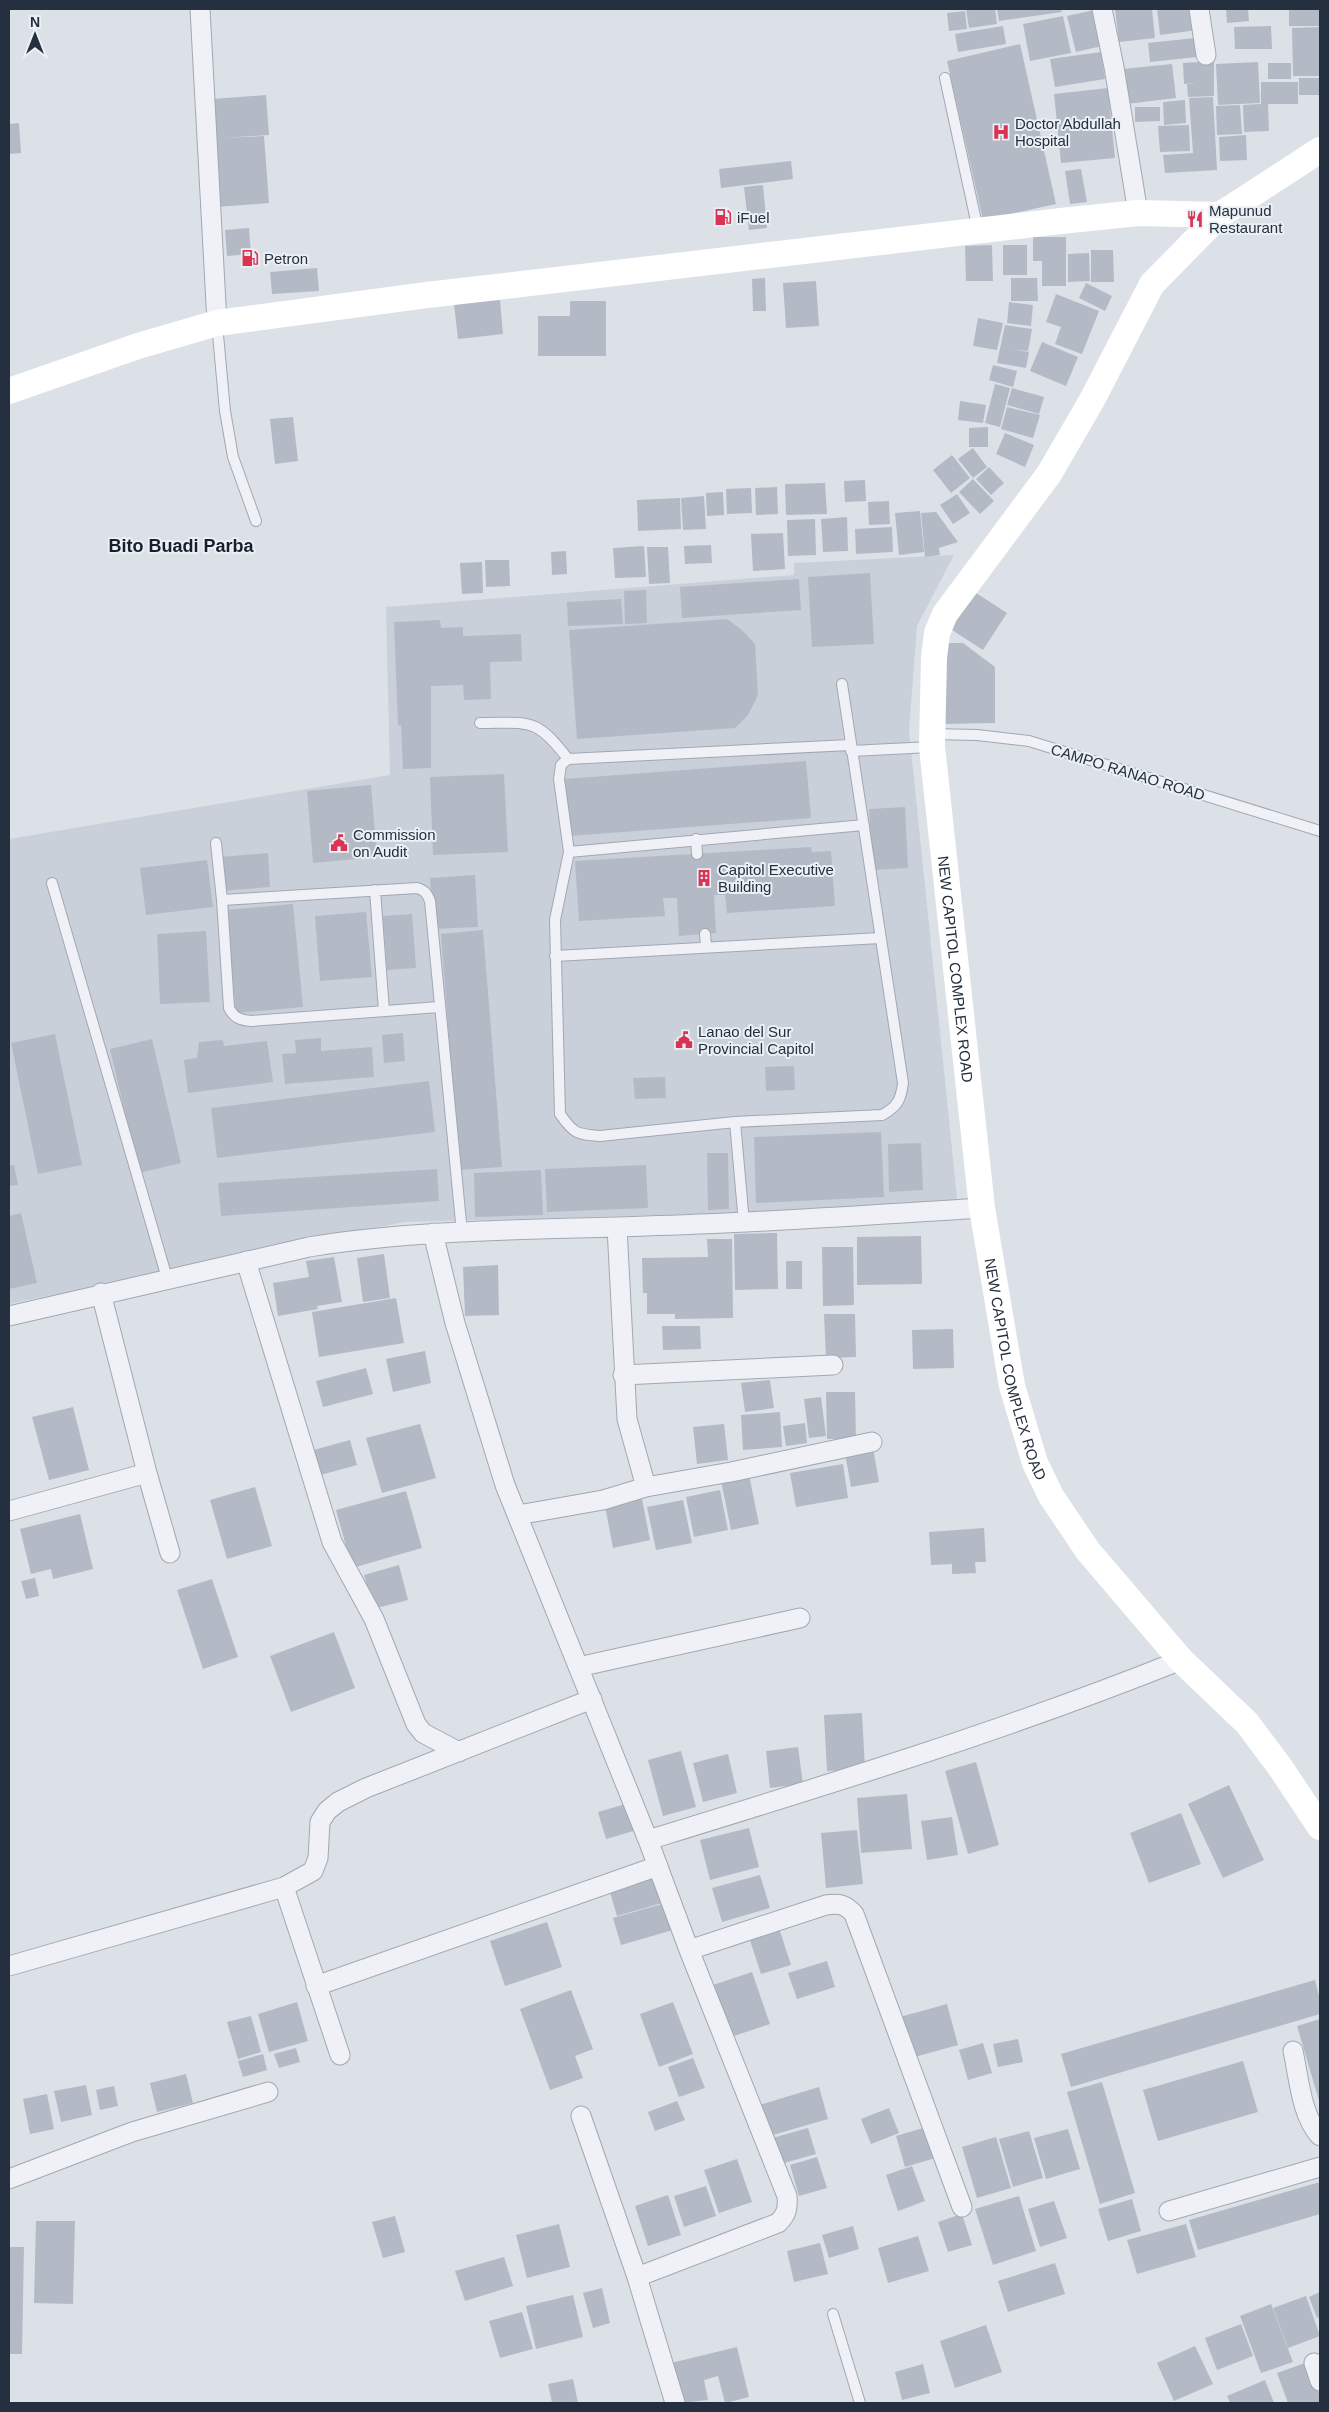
<svg xmlns="http://www.w3.org/2000/svg" width="1329" height="2412" font-family="Helvetica,sans-serif">
<style>
.built{fill:#cad0da}
.building{fill:#b3bac5}
.lines{fill:none;stroke-linecap:round;stroke-linejoin:round}
.lane-casing{stroke:#a1a8b2;stroke-width:12}
.street-casing{stroke:#a1a8b2;stroke-width:21}
.lane{stroke:#eff1f6;stroke-width:10}
.street{stroke:#eff1f6;stroke-width:19}
.secondary{stroke:#fff;stroke-width:26}
.labels{text-anchor:middle;dominant-baseline:central;stroke-width:4;stroke-linejoin:round;paint-order:stroke}
.poi-label{font-size:15px;fill:#242f3f;stroke:#ebf0f5;text-anchor:start}
.street-label{font-size:15px;fill:#242f3f;stroke:#ebf0f5}
.quarter-label{font-size:18px;font-weight:bold;fill:#17202f;stroke:#ebf0f5}
</style>
<rect width="100%" height="100%" fill="#dce1e8"/>
<path class="built" d="M954 555 917 626 909 730 958 1207 404 1222 9 1304V839L390 775 386 607 794 575V563Z"/>
<path class="building" d="M966 9H995L997 24 969 28Z
M997 9H1061L1062 12 999 21Z
M1115 9H1152L1155 38 1119 42Z
M1157 9H1195L1198 30 1160 35Z
M1226 9H1248L1249 21 1227 23Z
M1289 9H1320V26H1289Z
M1094 10 1102 46 1076 52 1067 16Z
M965 11 967 29 949 31 947 13Z
M1063 16 1071 53 1030 61 1023 24Z
M1003 26 1006 44 958 52 955 34Z
M1271 26 1272 49H1235L1234 27Z
M1320 27V76H1293L1292 28Z
M1195 38 1197 57 1150 62 1148 43Z
M1020 44 1056 204 983 220 947 61Z
M1101 52 1105 79 1055 87 1050 59Z
M1214 61V96L1188 97 1187 84 1196 83 1184 84 1183 63Z
M1258 62 1260 103 1218 105 1216 64Z
M1268 63H1291V79H1268Z
M1172 64 1176 98 1127 104 1123 69Z
M1299 78H1320V95H1299Z
M1261 82H1298V104H1268L1269 131 1244 132 1243 105 1261 104Z
M1108 88 1115 158 1061 163 1054 94Z
M266 95 269 135 222 138 264 136 269 203 217 207 212 99Z
M1213 97 1217 170 1165 173 1163 155 1193 153 1189 98Z
M1185 100 1186 123 1164 125 1163 102Z
M1240 105 1242 134 1217 135 1216 106Z
M1135 107H1160V121L1135 122Z
M19 123 21 153 9 154V124Z
M1189 125 1190 151 1160 152 1158 126Z
M1246 135 1247 160 1220 161 1219 137Z
M791 161 793 179 721 188 719 169Z
M1081 169 1087 202 1070 204 1065 171Z
M763 185 767 228 749 230 744 187Z
M249 228 251 254 227 256 225 230Z
M1033 237H1066V286H1042V261H1033Z
M992 245 993 281H966L965 246Z
M1003 245H1027V275H1003Z
M1091 250H1113L1114 282H1091Z
M1089 253 1090 281 1068 282V254Z
M317 268 319 291 272 294 270 272Z
M765 278 766 311H753L752 279Z
M1011 278H1037L1038 301H1011Z
M816 281 819 326 786 328 783 283Z
M1086 283 1112 296 1105 311 1079 298Z
M1056 294 1099 311 1082 354 1055 344 1061 327 1046 322Z
M500 300 503 334 458 339 454 304Z
M570 301H606V356H538V316H570Z
M1009 302 1033 305 1031 326 1007 323Z
M978 318 1003 323 997 350 973 346Z
M1005 325 1032 329 1028 351 1010 349 1029 352 1026 368 997 363Z
M1042 342 1078 357 1066 386 1030 371Z
M993 365 1017 371 1013 387 989 380Z
M995 384 1010 388 1000 427 985 423Z
M1012 388 1044 397 1039 414 1007 405Z
M960 401 986 405 983 423 958 420Z
M1007 407 1040 415 1033 438 1001 429Z
M293 417 298 461 275 464 270 419Z
M988 427V447H969V428Z
M1005 433 1034 445 1025 467 996 454Z
M973 448 987 467 973 478 958 459Z
M952 455 970 478 951 493 933 470Z
M989 467 1004 483 991 495 976 479Z
M973 479 994 501 980 514 959 492Z
M865 480 866 501 845 502 844 481Z
M825 483 827 514 786 515 785 484Z
M777 487 778 514 756 515 755 488Z
M751 488 752 513 727 514 726 489Z
M723 492 724 515 707 516 706 493Z
M957 494 970 513 953 524 940 505Z
M704 496 706 529 683 530 681 498Z
M680 498 681 529 638 531 637 500Z
M889 501 890 524 869 525 868 502Z
M920 511 924 552 899 555 895 513Z
M936 512 958 542 939 548 940 555 925 557 921 513Z
M847 517 848 551 823 552 821 519Z
M815 519 816 555 788 556 787 520Z
M892 527 893 552 856 554 855 529Z
M783 533 785 569 753 571 751 534Z
M711 545 712 563 685 564 684 546Z
M644 546 646 577 615 578 613 548Z
M647 547H668L670 583 649 584Z
M566 551 567 574 552 575 551 552Z
M485 560H509L510 586 486 587Z
M482 562 483 593 462 594 460 563Z
M870 573 874 644 812 647 808 577Z
M799 579 801 610 682 618 680 587Z
M646 590 647 623 625 624 624 591Z
M973 591 1007 613 983 650 949 628Z
M621 599 623 624 568 626 567 602Z
M727 619 742 630 755 644 758 695 748 715 735 728 577 739 569 630Z
M440 620 441 628 463 627V636L521 634 522 661 490 662 491 699 464 700 463 685 431 686V768L403 769 401 725H398L394 622Z
M941 643H963L995 667V723L943 724Z
M806 761 811 818 569 836 564 779Z
M504 774 508 852 433 855 430 777Z
M371 785 377 857 313 863 307 791Z
M905 807 908 868 872 870 869 809Z
M811 847 812 852 831 851 835 906 727 913 725 895H714L716 933 679 936 677 898H663L665 916 579 921 575 861Z
M268 853 270 887 222 891 220 857Z
M207 860 213 907 146 915 140 868Z
M475 875 478 927 433 929 430 878Z
M293 904 303 1007 236 1013 226 910Z
M366 912 372 977 320 981 315 916Z
M412 914 416 968 387 970 383 916Z
M483 930 502 1167 459 1170 441 934Z
M206 931 210 1002 160 1004 157 934Z
M403 1033 405 1061 384 1063 382 1035Z
M55 1034 82 1165 38 1174 11 1043Z
M321 1038V1051L372 1047 374 1077 285 1084 282 1054 296 1053 295 1040Z
M152 1039 181 1163 139 1173 110 1049Z
M223 1040 224 1046 267 1041 273 1082 188 1093 184 1060 197 1058 199 1042Z
M794 1066 795 1090 766 1091 765 1067Z
M665 1077 666 1098 635 1099 633 1078Z
M429 1081 435 1132 217 1158 211 1108Z
M881 1132 884 1197 756 1203 754 1137Z
M921 1143 923 1190 889 1192 888 1144Z
M707 1153H728L729 1209 708 1210Z
M14 1165 18 1185 9 1186V1166Z
M646 1165 648 1208 547 1212 545 1169Z
M437 1169 439 1201 221 1216 218 1183Z
M541 1170 543 1215 475 1217 474 1173Z
M21 1213 37 1283 9 1289V1216Z
M777 1233 778 1289 735 1290 734 1234Z
M921 1236 922 1284 857 1285V1237Z
M707 1239H732L733 1318 675 1319V1314H647V1293H643L642 1258 708 1257Z
M822 1247H853L854 1305 823 1306Z
M384 1254 390 1298 363 1302 357 1258Z
M334 1257 342 1302 317 1306 318 1309 278 1316 273 1283 309 1277 306 1261Z
M786 1261H802V1289H786Z
M498 1265 499 1315 465 1316 463 1267Z
M396 1298 404 1343 319 1357 312 1312Z
M824 1314H855L856 1357 826 1358Z
M662 1326H700L701 1349 663 1350Z
M953 1329 954 1368 913 1369 912 1330Z
M425 1351 431 1383 393 1392 386 1359Z
M366 1368 373 1394 323 1407 316 1381Z
M770 1380 774 1408 745 1412 741 1383Z
M826 1392H855L856 1439H827Z
M821 1397 826 1436 809 1438 804 1399Z
M73 1407 89 1470 49 1480 32 1417Z
M780 1412 782 1447 743 1450 741 1415Z
M805 1423 807 1443 786 1446 783 1426Z
M420 1424 436 1478 382 1493 366 1438Z
M724 1424 728 1460 697 1464 693 1427Z
M350 1440 357 1465 317 1476 310 1451Z
M873 1448 879 1482 851 1487 845 1453Z
M843 1464 848 1498 796 1507 790 1473Z
M748 1470 759 1524 731 1530 720 1476Z
M255 1487 272 1546 227 1559 210 1500Z
M720 1490 728 1530 694 1537 686 1497Z
M406 1491 422 1548 352 1568 336 1510Z
M641 1494 650 1540 613 1548 604 1501Z
M683 1500 692 1543 656 1550 647 1507Z
M80 1514 93 1569 53 1579 51 1569 31 1574 20 1529Z
M984 1528 986 1562H975L976 1573 952 1574V1564L931 1565 929 1532Z
M399 1565 408 1600 373 1609 364 1575Z
M35 1578 39 1596 26 1599 21 1581Z
M212 1579 238 1657 203 1669 177 1590Z
M334 1632 355 1688 291 1712 270 1656Z
M862 1713 865 1769 827 1771 824 1715Z
M798 1747 803 1784 770 1788 766 1751Z
M681 1751 696 1807 663 1816 648 1760Z
M728 1754 737 1793 703 1802 693 1763Z
M976 1762 999 1845 968 1854 945 1771Z
M1229 1785 1264 1860 1223 1878 1188 1804Z
M907 1794 912 1849 861 1853 857 1798Z
M629 1803 637 1830 606 1839 598 1812Z
M1181 1813 1201 1864 1149 1883 1130 1833Z
M952 1817 958 1855 927 1860 921 1821Z
M749 1828 759 1867 710 1880 700 1840Z
M857 1830 863 1884 826 1888 821 1833Z
M760 1875 770 1908 722 1922 712 1888Z
M654 1876 662 1903 617 1916 609 1889Z
M665 1903 673 1930 621 1945 613 1918Z
M547 1922 562 1967 505 1986 490 1941Z
M778 1925 791 1965 761 1974 748 1934Z
M827 1961 835 1987 797 1999 788 1973Z
M752 1972 770 2024 728 2038 710 1986Z
M1315 1980 1320 2000V2014L1071 2087 1061 2054Z
M571 1990 593 2049 575 2056 583 2078 550 2090 520 2009Z
M297 2002 308 2041 269 2052 258 2014Z
M673 2002 693 2054 659 2067 640 2014Z
M947 2004 958 2045 911 2058 900 2017Z
M251 2016 261 2052 238 2059 227 2022Z
M1320 2019V2104L1297 2026Z
M1018 2039 1023 2062 998 2067 993 2044Z
M983 2043 992 2073 968 2080 959 2050Z
M296 2048 300 2062 279 2068 274 2054Z
M263 2054 267 2070 243 2077 238 2061Z
M693 2058 705 2088 679 2097 668 2067Z
M1243 2061 1258 2112 1158 2141 1143 2090Z
M186 2074 193 2103 157 2112 150 2083Z
M1102 2082 1135 2193 1100 2204 1067 2092Z
M86 2085 92 2115 61 2122 54 2091Z
M114 2086 118 2106 100 2110 96 2090Z
M819 2087 828 2119 766 2137 756 2106Z
M47 2094 54 2129 30 2134 23 2099Z
M677 2101 685 2120 655 2131 648 2112Z
M889 2108 899 2133 871 2144 861 2119Z
M930 2126 939 2157 905 2167 896 2136Z
M808 2128 816 2154 777 2165 769 2139Z
M1068 2129 1080 2169 1046 2179 1034 2138Z
M1029 2131 1043 2178 1013 2187 999 2139Z
M996 2137 1011 2188 977 2198 962 2147Z
M817 2157 827 2188 799 2196 790 2165Z
M737 2159 752 2202 719 2213 704 2170Z
M912 2166 925 2201 898 2211 886 2175Z
M1320 2182V2214L1198 2250 1189 2220Z
M706 2186 716 2216 684 2227 674 2196Z
M668 2195 681 2235 648 2246 635 2206Z
M1019 2196 1036 2251 993 2265 975 2209Z
M1132 2199 1141 2231 1108 2241 1098 2209Z
M1054 2201 1067 2238 1040 2247 1028 2209Z
M962 2214 972 2245 948 2252 938 2222Z
M395 2216 405 2252 383 2258 372 2222Z
M36 2221H75L73 2304 34 2303Z
M559 2224 570 2267 527 2278 516 2235Z
M1186 2224 1196 2257 1137 2274 1127 2240Z
M853 2226 859 2249 829 2258 822 2235Z
M918 2236 929 2271 888 2283 878 2248Z
M820 2243 828 2274 794 2282 787 2251Z
M9 2247H24L22 2354H9Z
M504 2257 513 2286 465 2301 455 2271Z
M1055 2263 1065 2294 1008 2312 998 2281Z
M602 2288 610 2323 593 2328 583 2293Z
M1320 2292V2317L1317 2318 1309 2297Z
M573 2295 583 2337 536 2349 526 2306Z
M1306 2296 1320 2336 1288 2348 1273 2308Z
M1271 2304 1293 2362 1261 2373 1240 2316Z
M522 2312 533 2349 500 2358 489 2321Z
M1241 2324 1253 2356 1217 2370 1205 2338Z
M986 2325 1002 2372 955 2388 940 2341Z
M1195 2346 1213 2384 1174 2401 1157 2363Z
M737 2347 749 2397 725 2403 718 2376 704 2380 708 2400 681 2403 671 2363Z
M1308 2362 1320 2396V2403H1288L1277 2373Z
M923 2364 930 2393 902 2400 895 2372Z
M573 2379 578 2403H552L548 2384Z
M1265 2380 1274 2403H1230L1227 2396Z"/>
<g class="lines">
<g class="lane-casing">
<path id="lane" d="M945 78 978 230
M217 324 225 411 233 457 256 521
M842 684 903 1083C901 1100 897 1107 882 1115L735 1122 600 1136C576 1134 574 1134 560 1114L555 920 569 852 559 779 561 765 568 759 850 745
M480 723C530 723 536 717 568 759
M933 734 977 735 1029 741 1320 831
M851 751 931 747
M696 839 697 854
M216 843 222 900 417 888C425 890 427 894 430 901L462 1233
M569 852 864 825
M52 883 167 1278
M375 890 384 1011
M222 900 229 1008C234 1018 240 1020 251 1021L439 1007
M705 934 706 946
M555 956 880 938
M735 1122 744 1223
M833 2314 860 2403"/>
</g>
<g class="street-casing">
<path id="street" d="M200 9 217 323
M1102 9 1114 67 1138 213
M1199 9 1206 55
M617 1227 627 1419 646 1487 731 1472 872 1442
M433 1233 455 1323 505 1485 648 1840C827 1785 1007 1730 1181 1660
M246 1261 332 1542 374 1619 416 1724 423 1733 459 1752
M101 1293 147 1473 170 1553
M9 1316 309 1247C420 1229 533 1230 646 1226 758 1223 870 1215 982 1208
M623 1375 833 1365
M9 1511 147 1473
M518 1515 603 1500 646 1487
M578 1667 800 1618
M284 1887 313 1871 318 1858 320 1822 327 1811 338 1802 366 1788 592 1699
M689 1950 826 1905C839 1903 845 1904 854 1914L962 2207
M9 1966 284 1887 340 2055
M316 1986 658 1866
M1293 2051C1299 2078 1301 2115 1320 2136
M581 2116 637 2277 675 2403
M9 2179 132 2132 268 2092
M1169 2211 1320 2167
M637 2277 778 2223C787 2214 788 2208 787 2196L689 1950 648 1840
M1314 2363 1320 2381"/>
</g>
<use href="#lane" class="lane"/>
<use href="#street" class="street"/>
<g class="secondary">
<path id="s1" d="M1320 150 1220 215 1152 284 1092 400 1049 474 945 614 937 633 934 658 932 747 982 1208 1012 1386 1035 1463 1051 1496 1088 1551 1181 1660 1247 1723 1280 1767 1320 1827"/>
<path d="M9 391 138 346 217 323 427 295 1061 221 1138 213 1220 215"/>
</g>
</g>
<defs>
<g id="hospital-bare" transform="scale(1.35)"><path d="M-5-5h3v3.5h4V-5h3V5h-3V1.5h-4V5h-3Z" fill="#d93453" stroke="#ebf0f5" stroke-width="2.5" paint-order="stroke"/></g>
<g id="fuel-bare" transform="scale(1.35)"><path d="M-5.5-6h7V0h2V4h1.3V-2.5L3-4.5l.8-.8L6-3V5H2.5V1h-1V6h-7ZM-4.2-4.7v3.2H.2V-4.7Z" fill="#d93453" stroke="#ebf0f5" stroke-width="2.5" paint-order="stroke"/></g>
<g id="restaurant-bare" transform="scale(1.35)"><path d="M-5-6h1v4h1v-4h1v4h1v-4h1v5L-1.5 .5V6h-2V.5L-5-1ZM5-6V6H3V1.5H1.5Q1.5-4 5-6Z" fill="#d93453" stroke="#ebf0f5" stroke-width="2.5" paint-order="stroke"/></g>
<g id="civic-bare" transform="scale(1.35)"><path d="M-.6-6.5H3V-4.5H.6V-3L4-1V1h2V6H-6V1h2V-1L-.6-3ZM-1.2 2.5V6h2.4V2.5Z" fill="#d93453" stroke="#ebf0f5" stroke-width="2.5" paint-order="stroke"/></g>
<g id="building-bare" transform="scale(1.35)"><path d="M-4-6H4V6H1V3H-1V6H-4ZM-2.5-4.3h1.7v1.8h-1.7ZM.8-4.3h1.7v1.8H.8ZM-2.5-1h1.7V.8h-1.7ZM.8-1h1.7V.8H.8Z" fill="#d93453" stroke="#ebf0f5" stroke-width="2.5" paint-order="stroke"/></g>
</defs>
<g fill-rule="evenodd">
<use href="#hospital-bare" x="1001" y="132"/>
<use href="#fuel-bare" x="723" y="217"/>
<use href="#restaurant-bare" x="1195" y="219"/>
<use href="#fuel-bare" x="250" y="258"/>
<use href="#civic-bare" x="339" y="843"/>
<use href="#building-bare" x="704" y="878"/>
<use href="#civic-bare" x="684" y="1040"/>
</g>
<g class="labels">
<g class="poi-label">
<text x="1015" y="123">Doctor Abdullah<tspan x="1015" dy="17">Hospital</tspan></text>
<text x="1209" y="210">Mapunud<tspan x="1209" dy="17">Restaurant</tspan></text>
<text x="737" y="217">iFuel</text>
<text x="264" y="258">Petron</text>
<text x="353" y="834">Commission<tspan x="353" dy="17">on Audit</tspan></text>
<text x="718" y="869">Capitol Executive<tspan x="718" dy="17">Building</tspan></text>
<text x="698" y="1031">Lanao del Sur<tspan x="698" dy="17">Provincial Capitol</tspan></text>
</g>
<g class="street-label">
<text transform="translate(1128 772) rotate(17)">CAMPO RANAO ROAD</text>
<text stroke="none"><textPath href="#s1" startOffset="965">NEW CAPITOL COMPLEX ROAD</textPath></text>
<text stroke="none"><textPath href="#s1" startOffset="1370">NEW CAPITOL COMPLEX ROAD</textPath></text>
</g>
<g class="quarter-label">
<text x="181" y="546">Bito Buadi Parba</text>
</g>
</g>
<rect width="1329" height="2412" fill="none" stroke="#242f3f" stroke-width="20"/>
<g transform="translate(35 35)" stroke="#ebf0f5" stroke-width="4" paint-order="stroke">
<path d="M0-4L9 19L0 12L-9 19Z" fill="#242f3f"/>
<text y="-8" font-size="14" font-weight="bold" text-anchor="middle" fill="#242f3f">N</text>
</g>
</svg>
